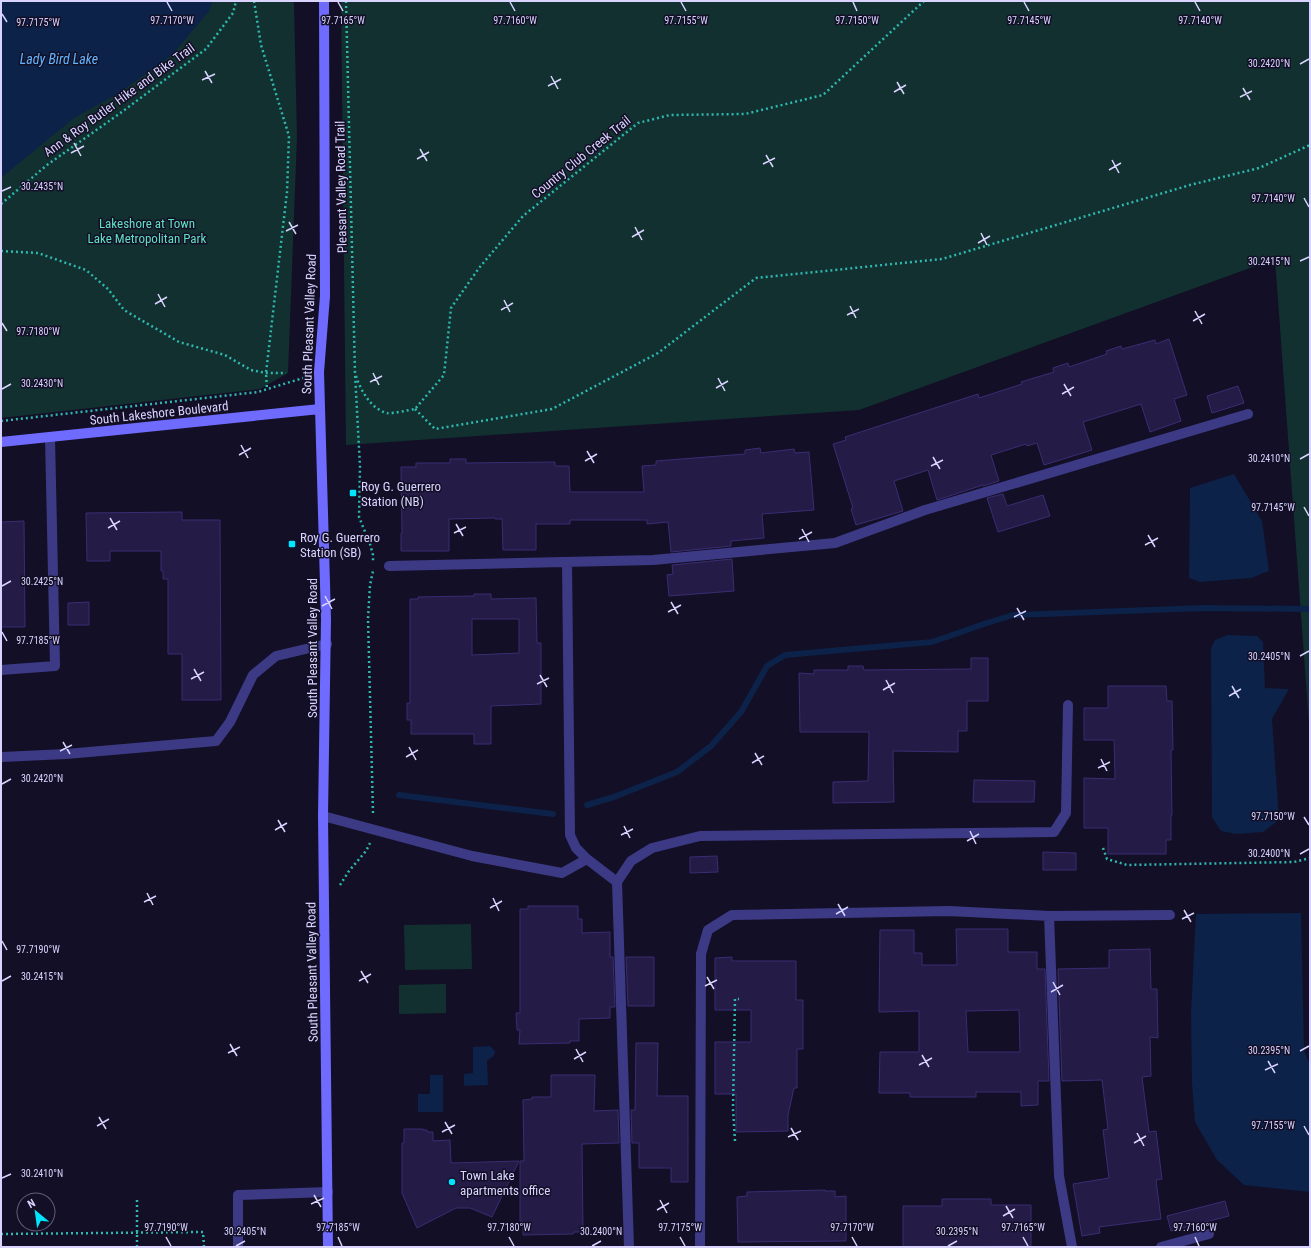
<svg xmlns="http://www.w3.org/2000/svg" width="1311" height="1248" font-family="'Roboto Condensed',sans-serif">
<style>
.green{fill:#12302f}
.water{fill:#0c2248}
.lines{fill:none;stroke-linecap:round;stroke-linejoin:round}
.stream{stroke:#0c2248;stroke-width:6}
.building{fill:#241b47;stroke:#3b2d73;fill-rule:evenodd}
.path{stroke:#2fb8b0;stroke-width:2.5;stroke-dasharray:2 3;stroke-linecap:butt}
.service{stroke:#3d3a85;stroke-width:10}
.secondary{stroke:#6f6bff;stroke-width:10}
.ticks{fill:none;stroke:#d9d4ff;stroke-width:1.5}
.poi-dot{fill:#00e5ff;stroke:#130f26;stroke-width:1.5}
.labels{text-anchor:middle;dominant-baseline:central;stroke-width:3;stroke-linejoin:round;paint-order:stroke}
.street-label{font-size:13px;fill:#d9d4ff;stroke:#130f26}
.park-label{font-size:13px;fill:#5fe0c0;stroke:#130f26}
.poi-label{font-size:13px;fill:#d9d4ff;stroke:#130f26;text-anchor:start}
.water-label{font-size:14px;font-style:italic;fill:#62b6ff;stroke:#130f26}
.ticks-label{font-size:10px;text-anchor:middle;fill:#d9d4ff;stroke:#130f26;stroke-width:3;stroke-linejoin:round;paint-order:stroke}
</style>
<rect width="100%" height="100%" fill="#130f26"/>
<path class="green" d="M180 1H293L294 4 297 137 288 373 260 389 1 418V157Z
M341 1H1310V738L1275 259 859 410 346 445Z
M471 924 472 969 405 970 404 925Z
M446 984V1013L399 1014V985Z"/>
<path class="water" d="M1 1H213L209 11 172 55 119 93 74 118 1 178Z
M1234 474 1262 521 1269 571 1251 578 1200 582 1189 578 1190 488Z
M1228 635 1257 636 1263 642 1265 688 1289 689 1272 719 1279 820 1263 832 1236 834 1221 831 1212 817 1211 648 1215 640Z
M1301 913 1304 1050 1310 1066V1192L1244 1185 1217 1160 1195 1122 1192 1084 1191 1013 1196 914Z
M490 1046 495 1051C495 1056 492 1058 487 1060L488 1085 464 1086V1074L473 1073V1047Z
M430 1075H443V1112H418V1094H430Z"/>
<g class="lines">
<path class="stream" d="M399 795 553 814
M587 805 614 797 677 772 711 746 741 712 767 666 785 655 932 642 987 623 1013 615 1204 608 1310 609"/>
</g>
<path class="building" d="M1169 339 1187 395 1174 399 1181 421 1150 432 1141 404 1083 422 1092 450 1044 465 1037 443 1027 446 1026 444 991 455 999 481 983 486V485L937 500 928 470 894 481 903 511 856 525 851 509 853 508 833 444 846 440 845 437 978 394 979 398 1022 384 1021 382 1054 372 1053 368 1068 363 1069 367 1107 354 1106 351 1121 346 1122 349 1155 340 1156 344Z
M1238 386 1244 403 1212 413 1207 396Z
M760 448 761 453 794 449 795 453 809 452 814 510 762 514 764 538 731 541V546L671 552 668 522 647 524V520H570V524H536V550H503L502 519H495V518L449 519V551H401V533H402L401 467H416V463H450V459H466V463L555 462V466H569L570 492H644L642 466 656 465V461L745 454V450Z
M1003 494 1007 506 1043 495 1050 516 998 532 987 498Z
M182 512V520H220L221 700H182V654H168V579H163V571H161V551H110V561H87L86 513Z
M24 521 25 627H1V522Z
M732 559 734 591 669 596 667 575 673 574 672 565Z
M474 594H491V599L536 598 537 643H541V704L491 706V744H474V734H411V720H407V703H410V599H418V597L474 596ZM472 619H519V653L472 655Z
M89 602V625H68V603Z
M971 658H988V701H967V731H958V752L893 751 894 802 833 803V782L868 781 869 732H800L799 673 814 674V670H848V666H863L864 670 971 669Z
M1108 686H1166L1167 701H1172L1173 750H1171L1172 815H1171V840H1166V854H1108V828H1084V778L1115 779 1114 740H1084V708H1108Z
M974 780 1035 781 1034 802H973Z
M1043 852 1076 853V870H1043Z
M717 856 718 872 690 873V857Z
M528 906H578V919H582V933L610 932V957H613L615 1007H610V1018L579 1019V1041H570V1043L519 1044 520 1030H517L516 1013H520V909H528Z
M956 929H1008V952H1037V969H1045L1049 1081H1038V1105L1021 1106V1092H976V1097H910V1093H879L880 1052H919V1011L879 1012 880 930H914V953H922V965H957ZM1019 1010 1020 1052H968L966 1011Z
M1150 949 1151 989H1157L1158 1038 1150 1037 1151 1076 1142 1077 1149 1132 1156 1131 1162 1179 1156 1180 1161 1219 1099 1227 1100 1233 1082 1236 1073 1184 1109 1178 1103 1130 1108 1129 1102 1080 1062 1081 1058 969 1109 968V950Z
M626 957H654V1006H628Z
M732 957V961H796V1000H803V1049H797V1088H794L788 1115V1131L736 1132V1094H715V1042H751V1010H715V958Z
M636 1043H658L657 1096H688V1182H671V1168H639V1143H632L631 1110H635Z
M551 1075H595L594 1111 618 1110 619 1143 582 1144 583 1232H574L573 1234 523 1235V1221H520V1161H524L523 1100 532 1099V1097H551Z
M404 1129H423V1130H427V1132H433V1141L450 1140 451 1163 519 1161 492 1217 470 1208H456L417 1228 402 1193V1143H404Z
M825 1190V1191H835V1197L846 1196V1241L738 1242 737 1197 747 1196V1192Z
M942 1199H991V1205H1031V1246L903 1247V1206H942Z
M1225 1201 1229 1216 1171 1231 1167 1216Z"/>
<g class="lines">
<path class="path" d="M254 1 261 45 289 136 287 192 266 373 267 390
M346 1 355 373 360 467 359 517 370 544 373 555V562
M1 204 47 165 119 114 206 49 233 13 236 1
M1 251 38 253 86 270 108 289 124 310 179 342 225 355 251 370 266 373H286
M356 376C361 391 371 409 387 413 393 414 408 410 415 409L444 375 451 308 479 268 523 216 638 123 670 115 745 114 823 95 924 1
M415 409 435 429 552 409 658 353 756 278 942 259 1190 185 1259 168 1310 145
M1 421 258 392 303 378
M373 813 368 619 370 585 373 571
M1103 848 1107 859 1127 865 1294 862 1310 858
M340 885 349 871 366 851 370 843
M735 1141 733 1109 735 999H739
M1 1234 203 1232 204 1247
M137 1247V1198"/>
<path class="service" d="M567 562 570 835 576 848 587 859 617 882
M389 566 653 560 835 543 925 510 1248 414
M1 670 55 666 50 437
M2 757 66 754 216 741 230 722 253 675 276 656 327 644
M323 816 472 856 562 873 587 859
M1049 916 1059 1176 1072 1247
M238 1247V1195L328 1192
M629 1247 617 882 631 861 652 848 700 836 1054 832 1066 813 1068 705
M700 1247 701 954 708 930 732 915 949 911 1049 916 1170 915
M1161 1247 1209 1234"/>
<path class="secondary" d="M324 1 325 296 319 372 326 619 323 816 328 1247
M1 442 320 409"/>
</g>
<path class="ticks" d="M167 2 172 11M338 2 343 11M510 2 515 11M681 2 686 11M853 2 857 11M1024 2 1029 11M1195 2 1200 11M2 14 7 22M1300 64 1309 59M205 71 212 83M551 76 558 89M202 80 215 74M897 82 904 94M548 86 561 79M1243 88 1250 100M894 92 906 85M1240 97 1252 91M74 143 81 156M420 149 427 161M71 153 84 146M766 155 773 167M417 159 429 152M1112 160 1119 173M763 164 775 158M1109 170 1121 163M2 191 11 187M1304 198 1309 207M289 222 296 234M635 227 642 240M286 231 298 225M981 233 987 245M632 237 644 230M978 243 990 236M1300 261 1309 257M158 294 165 307M504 300 510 312M155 304 167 297M850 306 856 318M501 310 513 303M1195 311 1202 324M847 315 859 309M1193 321 1205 314M2 323 7 331M373 373 379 385M718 378 725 391M370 382 382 376M1064 384 1071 396M716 388 728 381M2 389 11 384M1062 394 1074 387M241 445 248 458M587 451 594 463M239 455 251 448M933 457 940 469M1300 459 1309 454M585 461 597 454M931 466 943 460M1304 507 1309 516M110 518 117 530M456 524 463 536M108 528 120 521M802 529 809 542M454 533 466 527M1148 535 1155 547M799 539 812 532M1145 545 1158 538M2 586 11 581M325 596 332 609M671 602 678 614M322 606 335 599M1017 608 1024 620M668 612 681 605M1014 617 1026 611M2 632 7 641M1300 656 1309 651M194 669 201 681M540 675 547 687M191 679 204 672M886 680 893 693M537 684 549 678M1232 686 1239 698M883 690 895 683M1229 696 1241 689M63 742 70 754M409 747 416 760M60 751 72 745M755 753 762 765M406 757 418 750M1101 759 1107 771M752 763 764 756M1098 768 1110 762M2 784 11 779M1304 817 1309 825M278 820 285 832M624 826 630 838M275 830 287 823M970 831 976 844M621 835 633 829M967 841 979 834M1300 854 1309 849M147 893 153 905M493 898 499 911M144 902 156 896M838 904 845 916M490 908 502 901M1184 910 1191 922M836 914 848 907M1182 919 1194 913M2 941 7 950M361 971 368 983M707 977 714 989M2 981 11 976M359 981 371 974M1053 982 1060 995M705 986 717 980M1051 992 1063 985M230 1044 237 1056M576 1049 583 1062M1300 1051 1309 1046M228 1053 240 1047M922 1055 929 1067M574 1059 586 1052M1268 1061 1275 1073M919 1065 932 1058M1265 1070 1278 1064M99 1117 106 1129M445 1122 452 1134M97 1126 109 1119M1304 1126 1309 1135M791 1128 798 1140M442 1132 455 1125M1137 1133 1144 1146M788 1137 801 1131M1134 1143 1146 1136M2 1178 11 1174M314 1195 321 1207M660 1200 667 1213M311 1204 324 1198M1006 1206 1013 1218M657 1210 669 1203M1003 1216 1015 1209M166 1237 171 1246M338 1237 342 1246M509 1237 514 1246M680 1237 685 1246M852 1237 857 1246M1023 1237 1028 1246M1195 1237 1199 1246M236 1246 245 1241M592 1246 601 1241M948 1246 957 1241"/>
<g class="poi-dot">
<rect x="349" y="489" width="8" height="8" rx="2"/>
<rect x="288" y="540" width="8" height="8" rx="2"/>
<circle cx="452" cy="1182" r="4"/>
</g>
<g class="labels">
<g class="street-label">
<text transform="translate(119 100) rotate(-36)">Ann &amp; Roy Butler Hike and Bike Trail</text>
<text transform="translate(581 157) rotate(-39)">Country Club Creek Trail</text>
<text transform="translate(341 187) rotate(-91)">Pleasant Valley Road Trail</text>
<text transform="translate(309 324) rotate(-88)">South Pleasant Valley Road</text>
<text transform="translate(159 413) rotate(-6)">South Lakeshore Boulevard</text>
<text transform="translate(312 648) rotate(-90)">South Pleasant Valley Road</text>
<text transform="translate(312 972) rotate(-91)">South Pleasant Valley Road</text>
</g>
<g class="park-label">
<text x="147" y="223">Lakeshore at Town<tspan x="147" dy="15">Lake Metropolitan Park</tspan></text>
</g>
<g class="poi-label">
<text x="361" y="486">Roy G. Guerrero<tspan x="361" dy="15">Station (NB)</tspan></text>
<text x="300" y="537">Roy G. Guerrero<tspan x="300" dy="15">Station (SB)</tspan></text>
<text x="460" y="1175">Town Lake<tspan x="460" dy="15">apartments office</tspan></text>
</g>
<g class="water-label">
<text x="59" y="59">Lady Bird Lake</text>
</g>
</g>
<g class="ticks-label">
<text x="172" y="24">97.7170°W</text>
<text x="343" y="24">97.7165°W</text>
<text x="515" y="24">97.7160°W</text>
<text x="686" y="24">97.7155°W</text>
<text x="857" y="24">97.7150°W</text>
<text x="1029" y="24">97.7145°W</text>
<text x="1200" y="24">97.7140°W</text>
<text x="38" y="26">97.7175°W</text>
<text x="1269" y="67">30.2420°N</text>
<text x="42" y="190">30.2435°N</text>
<text x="1273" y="202">97.7140°W</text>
<text x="1269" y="265">30.2415°N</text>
<text x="38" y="335">97.7180°W</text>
<text x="42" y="387">30.2430°N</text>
<text x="1269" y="462">30.2410°N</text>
<text x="1273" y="511">97.7145°W</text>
<text x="42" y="585">30.2425°N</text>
<text x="38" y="644">97.7185°W</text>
<text x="1269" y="660">30.2405°N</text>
<text x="42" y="782">30.2420°N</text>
<text x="1273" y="820">97.7150°W</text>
<text x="1269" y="857">30.2400°N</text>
<text x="38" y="953">97.7190°W</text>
<text x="42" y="980">30.2415°N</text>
<text x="1269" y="1054">30.2395°N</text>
<text x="1273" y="1129">97.7155°W</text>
<text x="42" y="1177">30.2410°N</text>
<text x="166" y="1231">97.7190°W</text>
<text x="338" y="1231">97.7185°W</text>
<text x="509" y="1231">97.7180°W</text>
<text x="680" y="1231">97.7175°W</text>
<text x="852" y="1231">97.7170°W</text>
<text x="1023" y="1231">97.7165°W</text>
<text x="1195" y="1231">97.7160°W</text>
<text x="245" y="1235">30.2405°N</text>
<text x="601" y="1235">30.2400°N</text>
<text x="957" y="1235">30.2395°N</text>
</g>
<rect width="1311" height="1248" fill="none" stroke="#d9d4ff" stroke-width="4"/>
<g transform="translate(36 1212) rotate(331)"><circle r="19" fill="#130f26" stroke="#625e7d"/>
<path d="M0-3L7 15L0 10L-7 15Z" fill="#00e5ff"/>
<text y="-6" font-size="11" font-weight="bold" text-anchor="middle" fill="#d9d4ff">N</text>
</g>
</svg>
